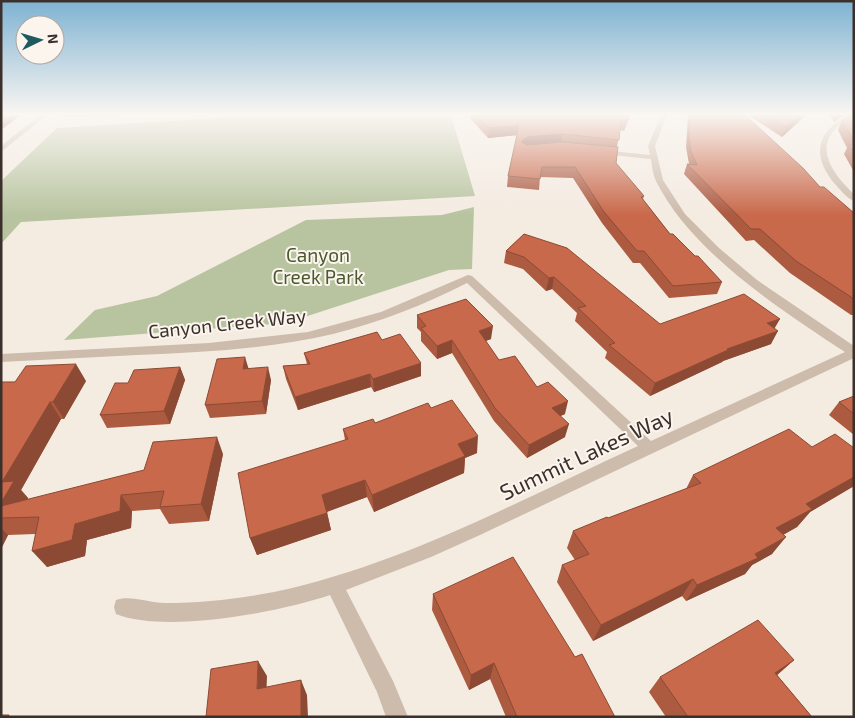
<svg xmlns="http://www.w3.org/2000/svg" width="855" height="718" font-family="'Exo 2',sans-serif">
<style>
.green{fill:#b8c4a0}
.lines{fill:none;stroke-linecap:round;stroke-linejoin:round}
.street{fill:#cdbbac;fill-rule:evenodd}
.wall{fill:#ac5a40}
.shaded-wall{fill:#8c4a34}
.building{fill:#c8694b;stroke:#8c4a34}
.labels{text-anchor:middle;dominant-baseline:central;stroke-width:4;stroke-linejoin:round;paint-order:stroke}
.park-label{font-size:19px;fill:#4a5a2e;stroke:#fbf5ee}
.street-label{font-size:19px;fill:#3b302b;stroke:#fbf5ee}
.near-street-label{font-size:22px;fill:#3b302b;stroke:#fbf5ee}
</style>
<rect width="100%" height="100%" fill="#f4ebe1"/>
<path class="green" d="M266 115H451L475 196 21 222 1 244V181L57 128Z
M474 207 472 269 449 270 286 323 64 340 95 310 157 296 306 220 442 215Z"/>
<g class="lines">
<path class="street" d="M40 115H47L1 152V146Z
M661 115H667L655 146 663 180 685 214 719 248 757 280 854 346V358L480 535 431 557 346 590 393 681 408 717H386L377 692 330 595C280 612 166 634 116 614L114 607 116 600C130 595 149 603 165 603 201 603 238 599 274 592 402 565 520 500 638 446L467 283C424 305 380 322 333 334 269 349 203 352 137 355 92 357 47 360 1 362V354L209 343 308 332 381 312 468 275 472 276 651 441 845 352C781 310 691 252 656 181 653 175 652 166 651 159L602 154 598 152 602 150 650 155 648 146Z
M847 115 854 116C846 121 838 125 832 133 816 154 839 180 854 194V201C846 198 840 189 834 183 811 154 817 133 847 115Z"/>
</g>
<path class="wall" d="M63 115H126L63 116Z
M470 115H630L624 131 620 130 617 147 616 163 644 196 643 199 670 234 722 282 717 294 669 298 640 263H633L602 223 573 178 540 177 539 190 507 187 508 176 517 135 488 138 470 118Z
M688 115H746V116L820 187 854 213V315H851L790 273 754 240 746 241 684 174 687 164H689L686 147Z
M748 115H806L782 137Z
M830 115H844L834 122Z
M854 115V172L844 154 847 148 838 130 842 120Z
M524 234 660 324 775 328 771 344 723 361 722 362 650 396 605 358 607 352 575 321 577 313 552 289 546 291 523 269 504 263 506 251Z
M417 315 491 339 485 341 499 360 537 387 565 414 560 416 565 437 527 458 494 421 452 353 437 359 421 341V332L417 328Z
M382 340 421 376 374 392 371 387 298 410 286 379 283 366 307 364 304 353Z
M180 367 185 380 170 424 107 428 100 415 128 383Z
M248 368 271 380 266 414 210 418 205 405Z
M86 381 64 419H61L21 490 28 498V500L223 454 209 521 169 524 160 509 132 511 131 528 87 540 85 556 47 567 35 534 8 535 1 549V382Z
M854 396V435L829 415 839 402Z
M431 408 477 453 465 458 464 473 374 512 367 497 327 512 331 530 257 555 250 538 345 440 343 429 375 423Z
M812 447 854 448V486L810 512 797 527 783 535 772 554 752 565 745 574 686 601 682 596 593 641 557 582 562 565 575 560 567 548 573 531 686 489 693 475Z
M433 594 575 657 615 717H506L490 679 469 690 432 610Z
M794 660 777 675 812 717H666L649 692 660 677Z"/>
<path class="shaded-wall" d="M13 115H21L1 130V124Z
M629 115H630L624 131 626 121Z
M800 115H806L782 137 786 127Z
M837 115H844L834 122Z
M519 125 518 135 488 138 489 128Z
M562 134 561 144 520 152 521 142 527 137Z
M554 277 552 289 546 291 549 278Z
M780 319 773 331 767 323Z
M493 326 491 339 478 344 479 331Z
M778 331 771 344 723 361 722 362 650 396 655 383 727 349Z
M452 340V353L437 359V346Z
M245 357 249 370 243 369Z
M421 363V376L374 392 373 379Z
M76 364 86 381 64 419 53 402Z
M180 367 185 380 170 424 164 411Z
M268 367 271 380 266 414 262 401Z
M370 374 371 387 298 410 295 397Z
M568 401 565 414 550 421 552 408Z
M50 402 61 419 21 490 28 498 18 518 1 509 2 482Z
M569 424 565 437 527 458 529 445Z
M478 436 477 453 465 458 464 473 374 512 372 495 458 444Z
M217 437 223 454 209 521 201 504Z
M854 477V486L810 512 797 527 763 546 776 528 806 504Z
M365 480 367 497 326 512 322 495Z
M121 495 132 511 131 528 87 540 85 556 47 567 32 551 75 524Z
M327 513 331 530 257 555 250 538Z
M1 528 8 535 1 549Z
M786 537 772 554 752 565 745 574 686 601 697 585Z
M693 579 682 596 593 641 601 625Z
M794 660 776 676 775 673Z
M258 661 267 676 266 703 257 689Z
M494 663 490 679 469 690 471 675Z
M301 680 307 695 308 717H301Z"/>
<path class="building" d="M1 115H13L1 124Z
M476 115H629L626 121 621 120 619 140 562 134 527 137 521 142 527 145 563 142 618 147 616 163 644 196 641 197 670 234H673L695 256H698L722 282 673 286 644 251H637L604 212 575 167H542L540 179 508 176 519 125 489 128Z
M690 115H745L803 168 820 187H824L854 213V299L796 261 760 229H751L687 164 697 165 691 152 689 137Z
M766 115H800L786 127Z
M850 115H854V141L842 120Z
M849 144 854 145V152Z
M524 234 567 248 660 324 744 294 780 319 767 323 778 331 727 349 728 350 655 383 609 345 615 343 578 308 586 306 554 277 549 278 524 257 506 251Z
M466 299 493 326 479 331 499 360 515 356 537 387 548 382 568 401 552 408 569 424 529 445 495 408 452 340 437 346 421 328 426 326 417 315Z
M377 332 382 340 400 334 421 363 373 379 370 374 295 397 283 366 310 364 304 353Z
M245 357 243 369 268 367 262 401 205 405 217 359Z
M76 364 53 402H50L2 482 14 481 1 503V382H15L26 366Z
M180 367 164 411 100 415 115 383H128L134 370Z
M854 396V414L839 402Z
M452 400 478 436 458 444 465 456 372 495 365 480 322 495 327 513 250 538 238 473 348 439 343 429 373 419 375 423 428 403 431 408Z
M789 429 812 447 835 434 854 448V477L806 504 812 509 776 528 786 537 755 554 758 558 697 585 693 579 601 625 562 565 589 554 573 531 607 517 608 518 701 483 693 475Z
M217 437 201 504 160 507 164 491 121 495 120 511 75 524 72 540 32 551 39 517 1 518V506L144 470 153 442Z
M513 557 575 657 582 654 615 717H517L494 663 471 675 433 594Z
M758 620 794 660 775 673 812 717H688L660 677Z
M258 661 257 689 301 680V717H206L211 669Z
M1 715H9L8 717H1Z"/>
<linearGradient id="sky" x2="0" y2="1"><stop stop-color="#7eb2d2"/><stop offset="0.53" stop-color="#faf6f2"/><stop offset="1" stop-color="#faf6f2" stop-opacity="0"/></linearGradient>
<rect width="855" height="215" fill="url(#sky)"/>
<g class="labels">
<g class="park-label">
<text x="318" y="254">Canyon<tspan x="318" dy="22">Creek Park</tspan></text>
</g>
<g class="street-label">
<text transform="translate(227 323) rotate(-6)">Canyon Creek Way</text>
</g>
<g class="near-street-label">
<text transform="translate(586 453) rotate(-25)">Summit Lakes Way</text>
</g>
</g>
<rect width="855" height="718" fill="none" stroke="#3b302b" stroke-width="5"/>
<g transform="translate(40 40) rotate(85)"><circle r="24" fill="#fbf5ee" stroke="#aea6a0"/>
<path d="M0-4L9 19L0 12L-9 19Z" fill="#1f5a5e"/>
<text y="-8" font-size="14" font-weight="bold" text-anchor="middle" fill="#3b302b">N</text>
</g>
</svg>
